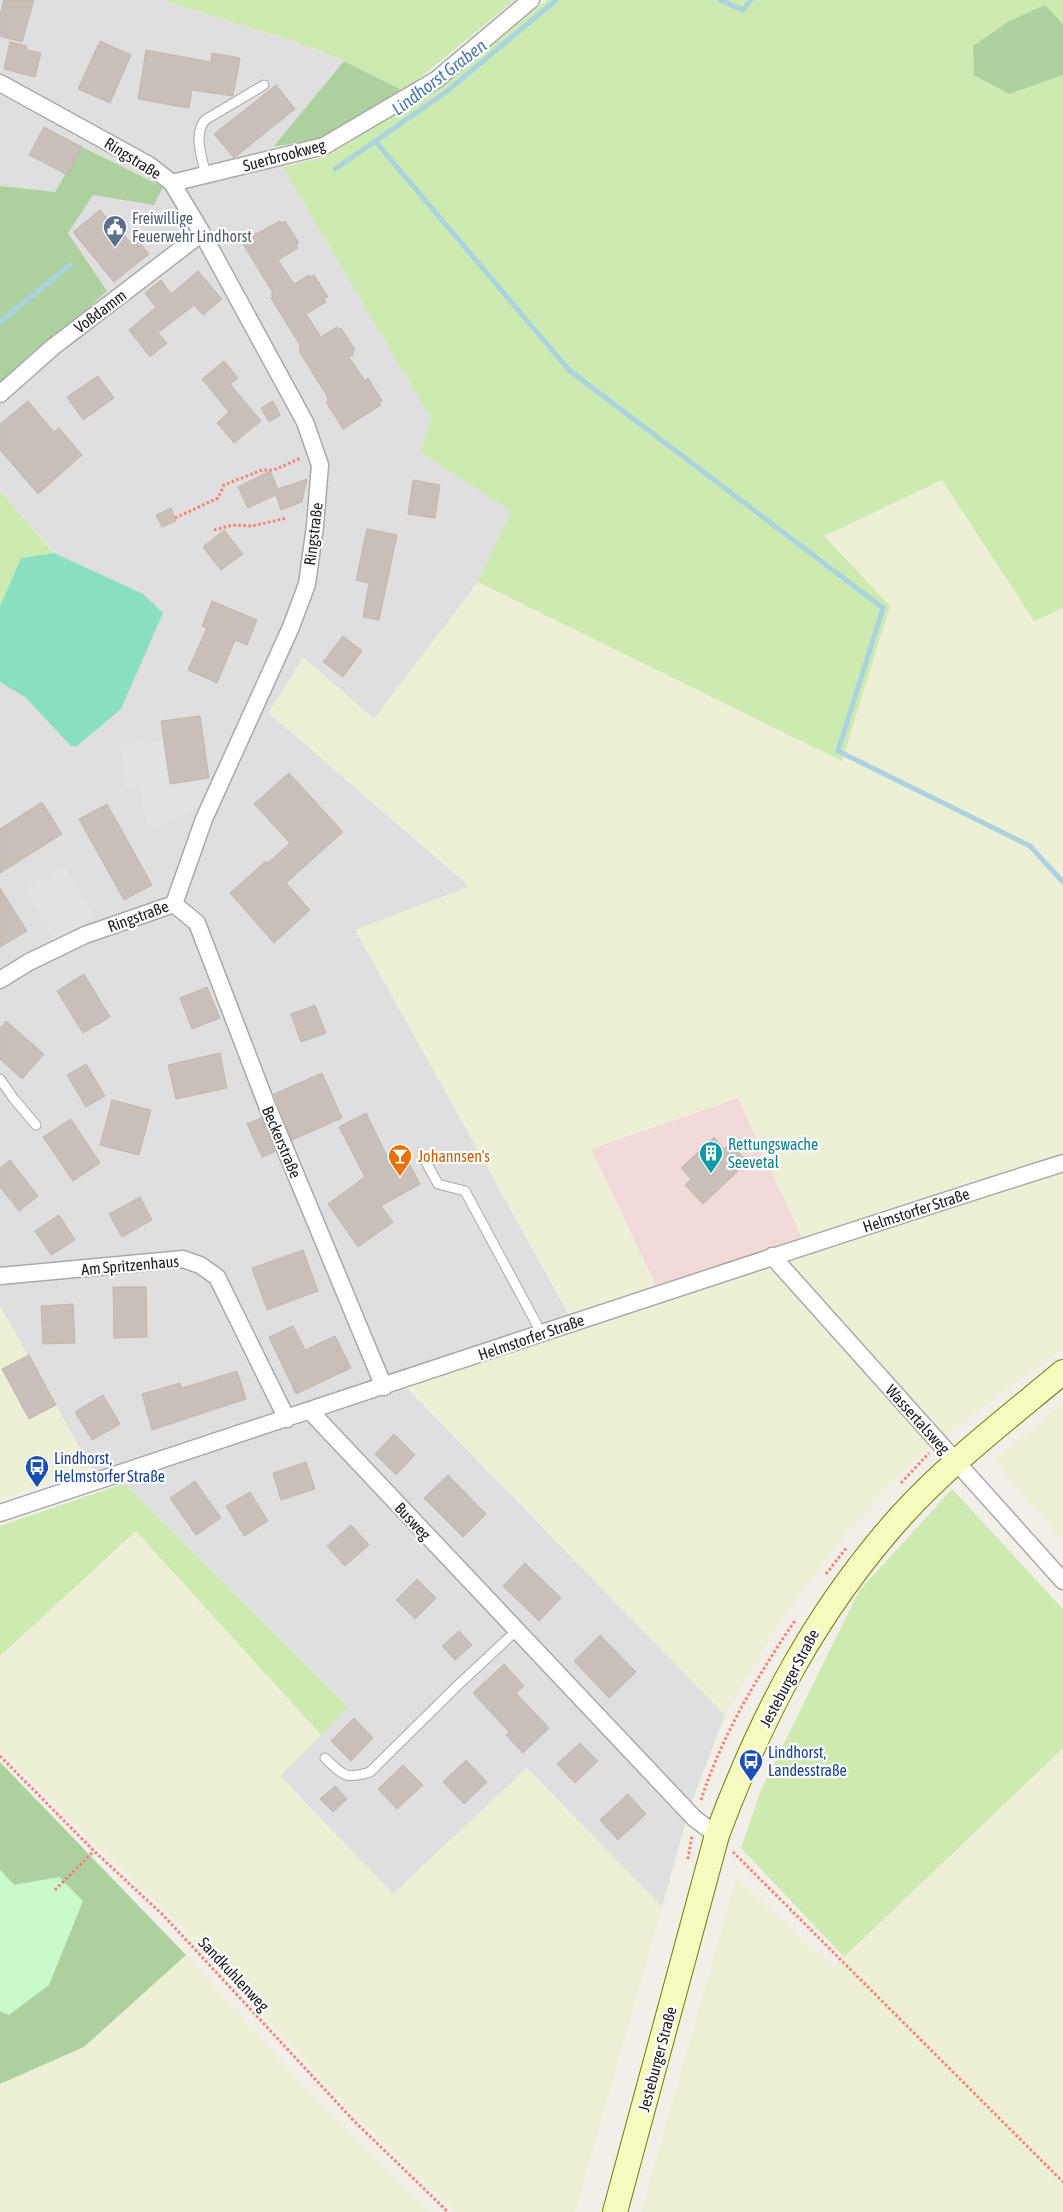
<svg xmlns="http://www.w3.org/2000/svg" width="1063" height="2212" font-family="'Asap Condensed',sans-serif">
<style>
.residential{fill:#e0dfdf}
.commercial{fill:#f2dad9}
.farmland{fill:#eef0d5}
.grass{fill:#cdebb0}
.forest{fill:#add19e}
.park{fill:#c8facc}
.pitch{fill:#88e0be}
.parking{fill:#e2e2e2}
.lines{fill:none;stroke-linecap:round;stroke-linejoin:round}
.stream{stroke:#aad3df;stroke-width:5}
.building{fill:#c7bfb8;stroke:#c4b6ab}
.service-casing{stroke:#a9a9a9;stroke-width:11}
.minor-casing{stroke:#a9a9a9;stroke-width:19}
.secondary-casing{stroke:#707d05;stroke-width:26}
.path{stroke:#fa8072;stroke-width:3;stroke-dasharray:2.5 2.5;stroke-linecap:butt}
.service{stroke:#fff;stroke-width:9}
.minor{stroke:#fff;stroke-width:16}
.secondary{stroke:#f7fabf;stroke-width:24}
.labels{text-anchor:middle;dominant-baseline:central;stroke-width:4.5;stroke-linejoin:round;paint-order:stroke}
.street-label{font-size:16px;fill:#222;stroke:#fff}
.service-label{font-size:16px;fill:#4e5e75;stroke:#fff;text-anchor:start}
.culture-label{font-size:16px;fill:#0d838f;stroke:#fff;text-anchor:start}
.food-label{font-size:16px;fill:#c56008;stroke:#fff;text-anchor:start}
.transit-label{font-size:16px;fill:#164399;stroke:#fff;text-anchor:start}
.water-label{font-size:18px;font-style:italic;fill:#4a7aab;stroke:#fff}
</style>
<rect width="100%" height="100%" fill="#f2efe9"/>
<path class="residential" d="M0 0H162L290 40 344 61 273 147 431 419 420 452 512 511 478 582 374 719 303 657 269 713 470 887 356 930 574 1324 401 1382 725 1715 690 1807 662 1907 527 1768 393 1894 280 1776 348 1707 125 1483 91 1468 0 1306V606L54 552 0 491Z"/>
<path class="commercial" d="M738 1098 805 1244 659 1292 591 1149Z"/>
<path class="farmland" d="M942 480 1034 621 1063 608V1348L920 1454 852 1525 781 1619 725 1715 401 1381 805 1244 738 1098 591 1149 659 1292 574 1321 355 930 470 886 269 713 303 657 374 719 478 582 842 760 824 536Z
M0 1306 91 1468 0 1500Z
M1063 1402V1541L994 1461Z
M136 1531 321 1735 280 1776 393 1894 527 1768 662 1907 575 2212H456L358 2118 167 1912 98 1847 0 1749V1656Z
M1063 1748V2212H641L736 1878 833 1968Z
M186 1955 296 2078 430 2212H0V2084L84 2047Z"/>
<path class="grass" d="M162 0H515L404 91 345 61 290 40Z
M547 0H1063V608L1034 621 942 480 824 536 890 606 842 761 478 582 511 511 420 452 431 419 283 167 327 156 439 88Z
M0 491 54 553 21 558 0 606Z
M125 1483 348 1707 321 1735 136 1531 0 1656V1526Z
M952 1489 1063 1609V1748L844 1957 741 1848 761 1790 859 1591Z"/>
<path class="forest" d="M1045 5 1063 24V75L1009 94 974 75 973 46 1009 21Z
M344 61 404 91 319 139 273 147Z
M82 147 163 187 154 205 93 195 68 233 107 291 0 387V186L55 192Z
M0 1762 186 1955 84 2047 0 2084V2011L9 2015 59 1878 14 1885 0 1870Z"/>
<path class="park" d="M0 1870 14 1885 59 1877 83 1901 49 1985 9 2015 0 2011Z"/>
<path class="pitch" d="M54 553 143 594 163 613 121 709 77 746H71L25 697 0 682V606L21 558Z"/>
<path class="parking" d="M164 740 170 784 209 778 201 806 148 831 140 788 126 789 120 746Z
M65 866 95 918 54 941 25 888Z"/>
<g class="lines">
<path class="stream" d="M720 0 743 10 751 0
M375 141 569 370 883 608 838 751 1030 846 1063 882
M335 169 446 92 556 0
M0 322 70 265"/>
</g>
<path class="building" d="M4 0H34L22 42 0 36V15Z
M100 41 131 55 110 103 78 89Z
M10 42 27 46 26 50 41 53 35 77 4 69Z
M146 50 211 62 212 53 240 58 233 96 192 90 189 108 138 99Z
M276 85 295 109 234 158 214 134Z
M44 127 82 147 68 175 29 155Z
M100 210 120 233 122 232 130 242 136 238 149 254 114 282 73 232Z
M280 221 282 223 285 221 299 243 296 245 298 248 278 260 294 284 309 275 311 277 314 275 328 297 324 299 326 302 306 314 321 337 337 327 338 330 341 328 355 350 352 352 354 354 349 357 365 381 368 378 382 401 379 403 381 405 343 429 326 402 328 401 327 396 299 351 301 350 299 346 300 345 271 298 273 297 271 294 273 293 243 244 245 243 243 241Z
M198 271 222 299 203 315 194 305 158 333 167 343 150 357 129 330 156 307 145 293 161 280 171 294Z
M224 361 238 378 230 384 261 421 234 443 217 423 229 412 202 379Z
M98 376 114 398 83 420 67 397Z
M28 401 54 432 59 428 82 455 38 494 0 450V424Z
M273 401 280 415 269 422 261 408Z
M270 471 278 489 307 479 302 502 281 510 276 495 248 508 238 487Z
M413 480 440 485 435 518 408 514Z
M171 508 176 521 162 527 156 515Z
M367 529 397 535 379 620 363 617 369 583 356 580Z
M224 530 243 554 221 570 203 547Z
M212 601 257 620 247 645 235 640 217 683 188 670 207 628 202 626Z
M343 636 362 651 343 677 323 662Z
M200 716 209 778 170 784 161 721Z
M289 773 343 832 286 883 310 910 274 943 230 893 266 861 268 863 290 843 254 804Z
M42 802 62 834 0 873V829Z
M107 804 152 885 124 900 79 819Z
M0 888 27 931 0 947Z
M84 974 110 1017 83 1033 57 991Z
M207 987 220 1018 192 1029 180 998Z
M315 1005 326 1033 301 1042 291 1014Z
M6 1021 44 1054 22 1079 0 1059V1028Z
M220 1053 227 1088 176 1099 168 1065Z
M86 1064 105 1096 86 1107 67 1075Z
M322 1073 342 1118 292 1140 274 1094Z
M112 1100 151 1110 139 1155 100 1145Z
M366 1113 390 1162 404 1154 420 1184 381 1206 393 1222 358 1247 328 1204 365 1177 339 1127Z
M261 1118 275 1152 262 1157 247 1124Z
M71 1119 100 1163 73 1181 43 1137Z
M714 1137 724 1149 730 1143 748 1162 703 1204 685 1185 691 1179 681 1168Z
M10 1160 38 1196 19 1211 0 1187V1168Z
M140 1197 152 1220 122 1237 109 1214Z
M59 1215 75 1240 51 1255 35 1231Z
M303 1250 318 1291 267 1310 252 1268Z
M113 1287H146L147 1337 114 1338Z
M73 1304 75 1343 43 1344 41 1306Z
M293 1326 305 1350 335 1336 351 1368 296 1394 269 1337Z
M29 1355 56 1405 29 1419 2 1369Z
M237 1371 246 1399 152 1430 142 1394 180 1383 182 1388Z
M103 1395 120 1424 92 1440 75 1412Z
M394 1434 415 1455 396 1475 375 1454Z
M306 1462 315 1489 281 1500 273 1473Z
M448 1475 486 1514 463 1537 424 1498Z
M195 1481 221 1518 196 1535 170 1498Z
M250 1492 268 1521 244 1536 226 1506Z
M351 1525 369 1545 345 1566 327 1546Z
M525 1563 561 1598 539 1621 503 1586Z
M417 1579 436 1598 415 1619 396 1600Z
M459 1631 472 1645 455 1660 442 1646Z
M600 1635 636 1672 609 1698 574 1661Z
M504 1664 524 1686 516 1693 549 1728 523 1753 506 1735 509 1732 473 1693Z
M354 1718 373 1738 351 1761 331 1741Z
M580 1743 598 1761 575 1783 557 1764Z
M466 1760 487 1782 464 1804 443 1782Z
M403 1765 423 1785 397 1809 378 1789Z
M335 1786 347 1799 333 1812 320 1799Z
M628 1794 646 1814 618 1840 600 1820Z"/>
<g class="lines">
<g class="service-casing">
<path id="service" d="M206 175C202 158 193 135 205 120L264 85
M0 1079 14 1099 36 1125
M426 1162 438 1184 465 1191 542 1334
M325 1758C343 1775 345 1780 370 1772L456 1687 516 1631"/>
</g>
<g class="minor-casing">
<path id="minor" d="M0 83 149 165 172 183 202 233 305 422 320 465 315 526 307 584 291 627 204 819 174 904
M172 183 324 146 436 80 531 0
M0 394 53 347 202 233
M174 904 197 923 266 1103 384 1387
M0 980 29 962 85 935 174 904
M772 1256 1063 1581
M0 1276 183 1259 200 1265 217 1277 287 1419
M310 1411 695 1819 717 1835
M0 1513C354 1396 708 1276 1063 1163"/>
</g>
<g class="secondary-casing">
<path id="secondary" d="M615 2212 717 1835C762 1715 815 1612 901 1516 949 1463 1008 1418 1063 1372"/>
</g>
<path class="path" d="M175 518 218 498 224 485 262 470H274L301 458
M214 530 233 525 252 526 287 518
M901 1483 929 1453
M826 1574 847 1547
M0 1756 94 1851 163 1915 354 2121 448 2212
M701 1800C722 1735 758 1675 796 1619
M733 1852 1063 2182
M688 1859 692 1835
M55 1890 94 1851"/>
<use href="#service" class="service"/>
<use href="#minor" class="minor"/>
<use href="#secondary" class="secondary"/>
</g>
<defs>
<g id="civic-pin" transform="scale(1.25)"><path d="M0 17L-7.5 6A9.5 9.5 0 1 1 7.5 6Z" fill="#5c6f8a" stroke="#fff"/><path d="M-.6-6.5H3V-4.5H.6V-3L4-1V1h2V6H-6V1h2V-1L-.6-3ZM-1.2 2.5V6h2.4V2.5Z" fill="#fff"/></g>
<g id="building-pin" transform="scale(1.25)"><path d="M0 17L-7.5 6A9.5 9.5 0 1 1 7.5 6Z" fill="#0f9aa8" stroke="#fff"/><path d="M-4-6H4V6H1V3H-1V6H-4ZM-2.5-4.3h1.7v1.8h-1.7ZM.8-4.3h1.7v1.8H.8ZM-2.5-1h1.7V.8h-1.7ZM.8-1h1.7V.8H.8Z" fill="#fff"/></g>
<g id="bar-pin" transform="scale(1.25)"><path d="M0 17L-7.5 6A9.5 9.5 0 1 1 7.5 6Z" fill="#e8710a" stroke="#fff"/><path d="M-6-5H6L.8 .8V4.5H3.5V6h-7V4.5H-.8V.8Z" fill="#fff"/></g>
<g id="bus-pin" transform="scale(1.25)"><path d="M0 17L-7.5 6A9.5 9.5 0 1 1 7.5 6Z" fill="#1a4fb4" stroke="#fff"/><path d="M-5-6H5V4H4V6H2V4H-2V6H-4V4H-5ZM-3.5-4V0h7V-4ZM-3.5 1.2v1.5H-2V1.2ZM2 1.2v1.5H3.5V1.2Z" fill="#fff"/></g>
</defs>
<g fill-rule="evenodd">
<use href="#civic-pin" x="115" y="227"/>
<use href="#building-pin" x="711" y="1153"/>
<use href="#bar-pin" x="400" y="1156"/>
<use href="#bus-pin" x="37" y="1467"/>
<use href="#bus-pin" x="751" y="1761"/>
</g>
<g class="labels">
<g class="street-label">
<text transform="translate(284 155) rotate(-15)">Suerbrookweg</text>
<text transform="translate(133 158) rotate(32)">Ringstraße</text>
<text transform="translate(100 311) rotate(-37)">Voßdamm</text>
<text transform="translate(313 534) rotate(-83)">Ringstraße</text>
<text transform="translate(138 916) rotate(-20)">Ringstraße</text>
<text transform="translate(282 1142) rotate(67)">Beckerstraße</text>
<text transform="translate(916 1210) rotate(-18)">Helmstorfer Straße</text>
<text transform="translate(130 1265) rotate(-5)">Am Spritzenhaus</text>
<text transform="translate(531 1337) rotate(-19)">Helmstorfer Straße</text>
<text transform="translate(918 1419) rotate(48)">Wassertalsweg</text>
<text transform="translate(413 1521) rotate(47)">Busweg</text>
<text transform="translate(789 1678) rotate(-62)">Jesteburger Straße</text>
<text transform="translate(234 1974) rotate(47)">Sandkuhlenweg</text>
<text transform="translate(657 2059) rotate(-75)">Jesteburger Straße</text>
</g>
<g class="service-label">
<text x="132" y="218">Freiwillige<tspan x="132" dy="18">Feuerwehr Lindhorst</tspan></text>
</g>
<g class="culture-label">
<text x="728" y="1144">Rettungswache<tspan x="728" dy="18">Seevetal</tspan></text>
</g>
<g class="food-label">
<text x="418" y="1156">Johannsen's</text>
</g>
<g class="transit-label">
<text x="54" y="1458">Lindhorst,<tspan x="54" dy="18">Helmstorfer Straße</tspan></text>
<text x="768" y="1752">Lindhorst,<tspan x="768" dy="18">Landesstraße</tspan></text>
</g>
<g class="water-label">
<text transform="translate(439 77) rotate(-37)">Lindhorst Graben</text>
</g>
</g>
</svg>
